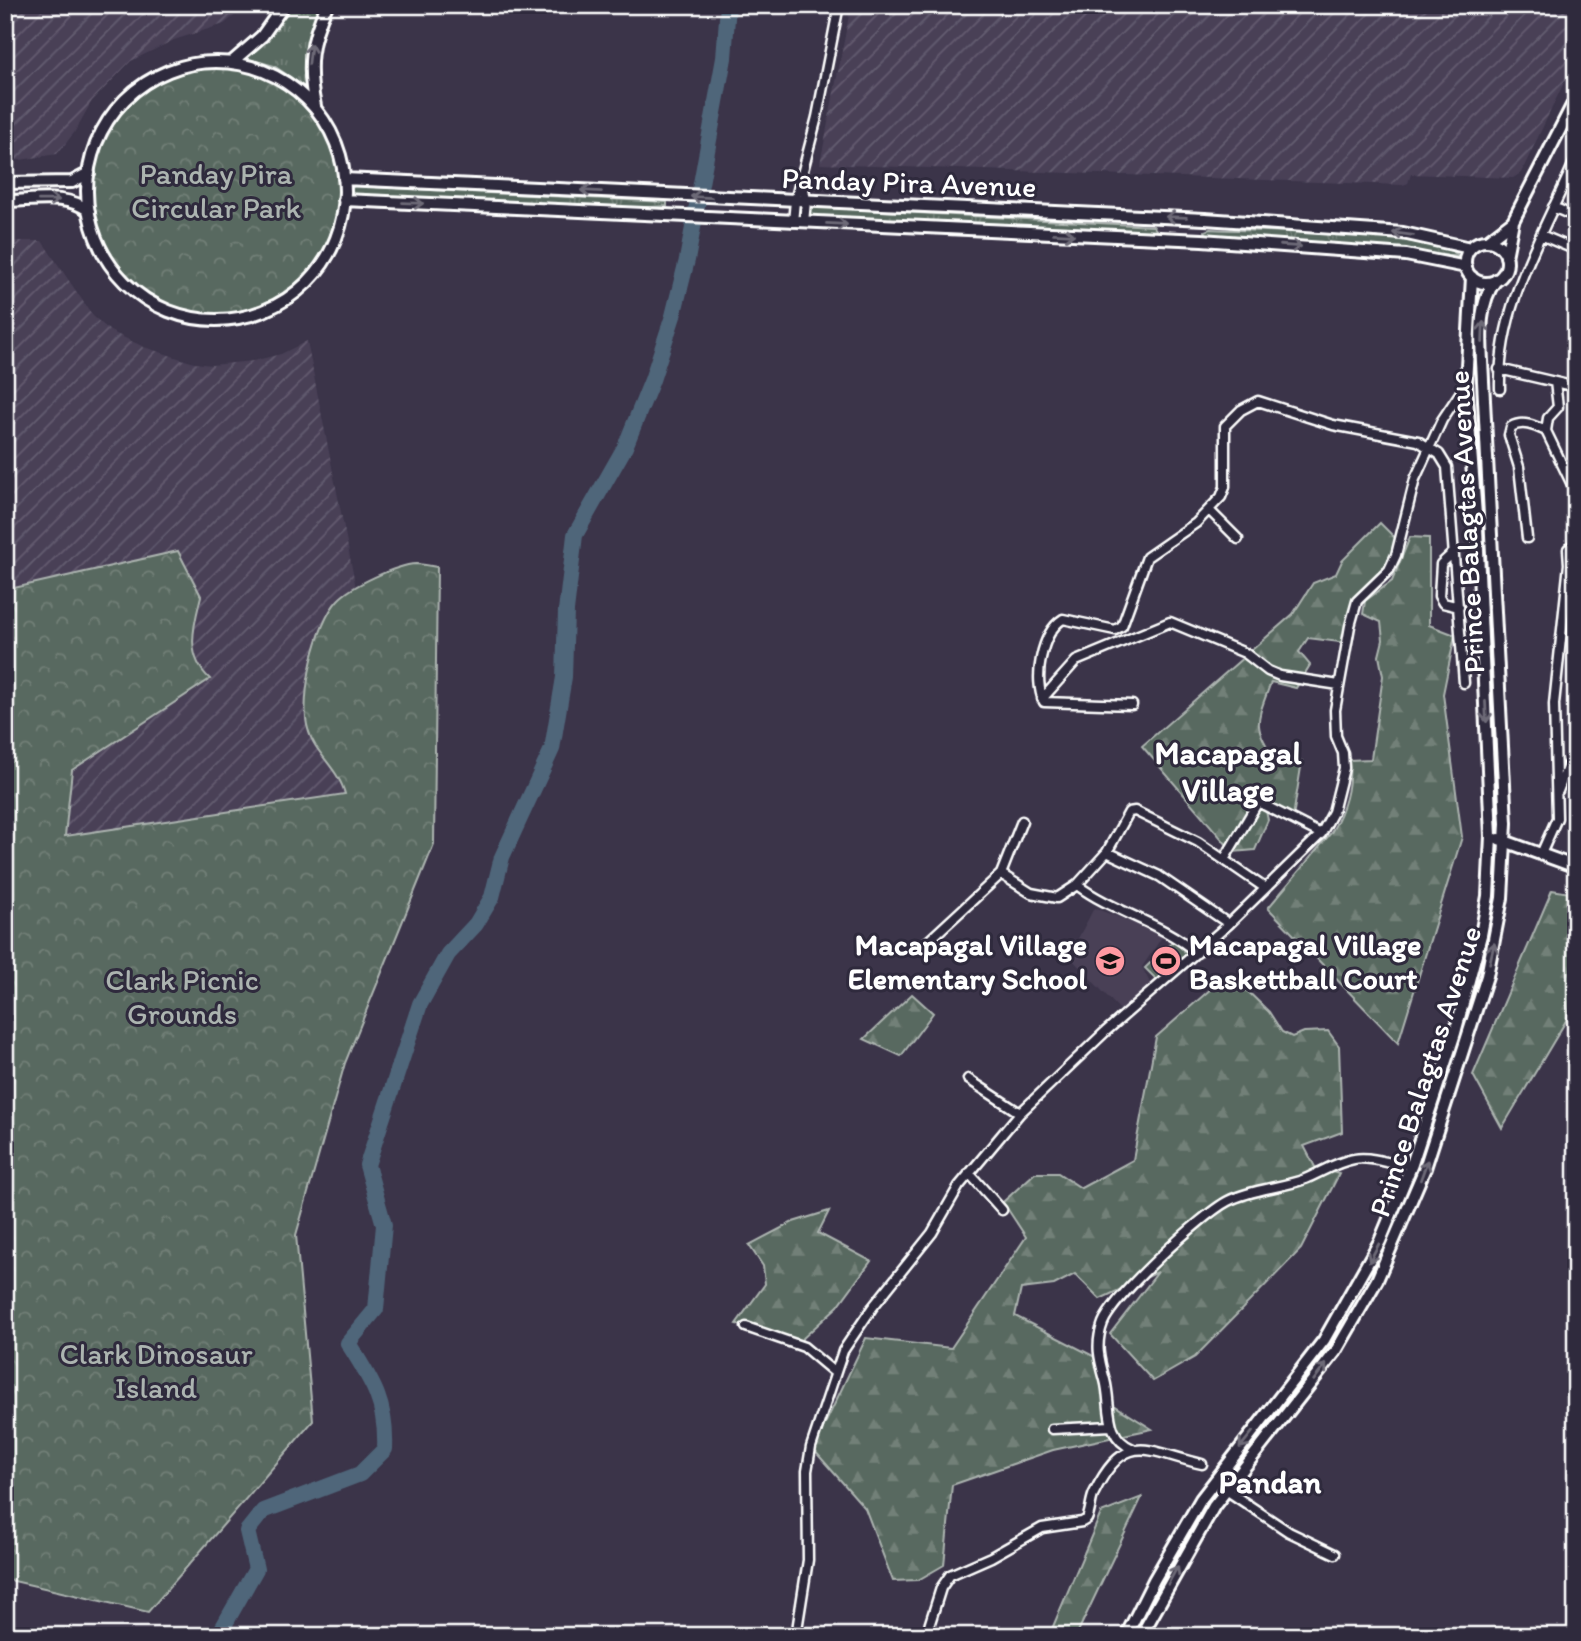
<svg xmlns="http://www.w3.org/2000/svg" width="1581" height="1641" font-family="Itim,sans-serif">
<style>
.built{fill:#494057}
.industrial{fill:url(#industrial-furrows)}
.grass{fill:url(#grass-tufts);stroke:#acb4b0;stroke-width:2}
.forest{fill:url(#forest-firs);stroke:#acb4b0;stroke-width:2}
.park{fill:url(#park-crowns);stroke:#acb4b0;stroke-width:2}
.pitch{fill:#596960;stroke:#acb4b0;stroke-width:2}
.lines{fill:none;stroke-linecap:round;stroke-linejoin:round}
.river{stroke:#4f667a;stroke-width:16}
.street-casing{stroke:#fff;stroke-width:13}
.secondary-casing{stroke:#fff;stroke-width:16}
.street{stroke:#2f2a3d;stroke-width:8}
.secondary{stroke:#2f2a3d;stroke-width:10}
.oneway{stroke:#6d6a77}
.labels{text-anchor:middle;dominant-baseline:central;stroke-width:6;stroke-linejoin:round;paint-order:stroke}
.park-label{font-size:30px;fill:#acb4b0;stroke:#2f2a3d}
.street-label{font-size:30px;fill:#fff;stroke:#2f2a3d}
.poi-label{font-size:30px;font-weight:bold;fill:#fff;stroke:#2f2a3d;text-anchor:end}
.neighbourhood-label{font-size:32px;font-weight:bold;fill:#fff;stroke:#2f2a3d}
</style>
<defs>
<pattern id="industrial-furrows" width="10" height="10" patternUnits="userSpaceOnUse" patternTransform="scale(1.75)"><rect width="10" height="10" fill="#494057"/><path d="M-1 1l2-2M0 10L10 0M9 11l2-2" fill="none" stroke="#645d70"/></pattern>
<pattern id="grass-tufts" width="24" height="20" patternUnits="userSpaceOnUse" patternTransform="scale(1.75)"><rect width="24" height="20" fill="#596960"/><path d="M3 7l-1-3M5 7V3M7 7l1-3M15 17l-1-3M17 17v-4M19 17l1-3" fill="none" stroke="#728078"/></pattern>
<pattern id="forest-firs" width="22" height="20" patternUnits="userSpaceOnUse" patternTransform="scale(1.75)"><rect width="22" height="20" fill="#596960"/><path d="M5 1l3.5 6h-7zM16 11l3.5 6h-7z" fill="#728078"/></pattern>
<pattern id="park-crowns" width="20" height="18" patternUnits="userSpaceOnUse" patternTransform="scale(1.75)"><rect width="20" height="18" fill="#596960"/><path d="M2 6a3 3 0 1 1 6 0M12 15a3 3 0 1 1 6 0" fill="none" stroke="#728078"/></pattern>
</defs>
<rect width="100%" height="100%" fill="#3b3449"/>
<filter id="ink" filterUnits="userSpaceOnUse"><feTurbulence type="fractalNoise" baseFrequency=".0143" numOctaves="2"/><feDisplacementMap in="SourceGraphic" scale="14" xChannelSelector="R" yChannelSelector="G"/><feConvolveMatrix kernelMatrix="1 2 1 2 8 2 1 2 1" color-interpolation-filters="sRGB"/></filter>
<g filter="url(#ink)">
<path class="built" d="M1094 908 1164 934 1142 967 1151 985 1124 1014 1069 956Z"/>
<path class="industrial" d="M5 5H248L224 24 174 40 131 61 92 101 74 133 57 154 20 160H5Z
M851 5H1576V57L1521 173 1513 178 1411 174 1408 183 1403 185 820 164Z
M5 241H42L93 316 110 331 144 347 194 363 212 365 253 361 281 354 307 341 356 588 338 600 325 620 306 688V717L308 731 341 779 346 794 65 836 71 770 209 679 195 658 192 628 201 596 177 551 5 590Z"/>
<path class="grass" d="M290 5H320L304 53 306 88 274 66 242 57 272 33Z
M354 186 667 202V206L622 209 353 194 351 189Z
M811 207 1153 226 1157 231 1156 234 809 217 807 215Z
M1210 229C1249 231 1443 233 1460 257L1372 246 1208 238 1205 231Z"/>
<path class="forest" d="M1380 523 1399 542 1386 574 1365 595 1347 643 1308 638 1299 652 1310 665 1296 688 1271 682C1257 721 1251 725 1276 760L1302 761 1293 817 1264 802 1268 820 1255 850 1233 852 1142 746 1293 614 1313 583 1336 574 1342 561Z
M1410 537 1429 538V625L1455 635 1443 694 1462 837 1398 1043 1268 908 1331 833C1345 809 1351 787 1349 760L1371 759 1383 676 1379 656 1383 640 1381 622 1363 614 1365 601 1392 581Z
M1552 890 1576 894V985L1567 1019 1502 1128 1473 1075Z
M1229 973 1269 1012 1282 1032 1292 1037 1304 1032 1328 1031 1339 1046 1342 1132 1304 1146 1315 1167 1339 1174 1301 1249 1195 1357 1153 1381 1110 1334 1158 1272 1100 1299 1075 1274 1054 1285 1021 1289 1015 1316 1101 1360 1114 1405 1152 1429 1053 1450 952 1485 944 1565 918 1580 893 1581 865 1508 813 1449 866 1338 951 1348 1026 1237 1003 1202 1035 1173H1058L1081 1188 1133 1160 1156 1037Z
M912 994 933 1013 901 1056 864 1039Z
M829 1211 818 1233 871 1261 838 1306 800 1341 736 1324 765 1284 763 1266 749 1245 793 1222Z
M1142 1497 1076 1636H1049L1101 1513Z"/>
<path class="park" d="M93 191a124 124 0 1 1 248 0a124 124 0 1 1-248 0Z
M178 551 201 596C194 625 184 655 210 679L72 770 65 836 345 794C339 769 314 753 308 729 299 699 316 623 338 600 351 586 396 565 416 564 422 564 430 566 437 567L434 844 345 1063 296 1235 313 1421 148 1612 5 1579V590Z"/>
<path class="pitch" d="M1174 940 1187 954 1159 982 1145 968Z"/>
<g class="lines">
<path class="river" d="M218 1636 256 1569 247 1531 263 1511 360 1474 385 1449C387 1403 372 1381 348 1343L376 1309 384 1225 367 1165 420 1004 448 954 476 924 492 897 502 857 552 749 564 677 566 611 575 535 625 447 652 380 673 316 687 260 724 58 728 5"/>
<g class="street-casing">
<path id="street" d="M803 182 806 201 804 222
M1553 207 1576 217
M793 222 795 201 817 117 839 5
M1541 235 1576 250
M1499 369 1555 382
M1576 387 1555 382 1558 407 1548 418 1546 431 1576 493
M1500 389C1498 304 1544 233 1576 158
M1210 511 1238 539
M1527 538 1519 467 1509 435 1511 427C1523 420 1535 426 1546 431
M1454 552 1441 564 1439 596 1443 603 1459 607
M1042 699 1076 661 1170 622 1245 653 1268 671 1280 676 1339 685
M1132 705 1044 702C1033 680 1041 633 1063 619L1115 630 1122 626 1147 557 1196 523 1221 497 1225 487V426L1241 410 1258 401 1333 425 1418 441 1439 454 1447 467 1464 683
M1558 791 1576 744
M1107 852 1129 812 1135 811 1198 842 1265 888
M1541 854 1557 818 1554 704 1569 564 1568 549 1576 542
M1225 858 1258 802 1321 834
M1001 874 1031 893 1057 898 1077 885 1107 852 1159 876 1229 924
M1077 885C1115 913 1161 922 1197 953
M923 946 1001 874 1022 821
M968 1079 1020 1113
M969 1173 1002 1210
M746 1327 804 1347 835 1373
M1052 1429 1111 1426
M1133 1449C1103 1437 1112 1405 1105 1380 1099 1359 1095 1344 1103 1323 1114 1296 1201 1215 1228 1201 1252 1189 1281 1188 1305 1179 1322 1172 1336 1162 1354 1159 1373 1155 1391 1167 1412 1164
M1226 1490 1289 1532 1335 1554
M796 1636 808 1560 807 1471 811 1447 843 1351 872 1308 932 1233 959 1186 1020 1113 1105 1032 1229 924 1321 834 1333 812 1344 768 1343 753 1336 736 1335 710 1350 626 1357 601 1389 570 1396 555 1415 479 1442 420 1466 384
M922 1636 929 1626 941 1588 950 1575 991 1557 1042 1528 1082 1522 1087 1519C1091 1510 1090 1502 1094 1493 1126 1428 1148 1452 1202 1464"/>
</g>
<g class="secondary-casing">
<path id="secondary" d="M233 61 262 36 284 5
M87 191a129 129 0 1 1 258 0a129 129 0 1 1-258 0Z
M315 106C307 67 310 41 327 5
M344 179 1205 219 1403 233 1470 248
M5 183 72 182 89 173
M344 200 1202 240 1406 255 1466 267
M5 201C33 201 67 193 89 211
M1487 241 1513 221
M1465 262a21 21 0 1 1 42 0a21 21 0 1 1-42 0Z
M1506 257 1513 221 1576 98
M1499 839 1576 867
M1126 1636 1154 1580 1201 1499 1324 1340 1380 1241 1412 1164 1455 1033 1481 935 1488 896 1491 836 1477 528 1466 384 1472 277
M1141 1636 1214 1506 1336 1351 1377 1280 1425 1168 1487 976 1502 898 1506 823 1483 381C1482 349 1475 306 1496 280"/>
</g>
<use href="#street" class="street"/>
<use href="#secondary" class="secondary"/>
</g>
<defs><path id="oneway-shaft" d="M-6 0H5M1.5-3L5.5 0L1.5 3" fill="none" stroke-width="1.6" stroke-linecap="round" stroke-linejoin="round" transform="scale(1.75)"/></defs>
<g class="oneway">
<use href="#oneway-shaft" transform="translate(310 54) rotate(-83)"/>
<use href="#oneway-shaft" transform="translate(591 191) rotate(-177)"/>
<use href="#oneway-shaft" transform="translate(701 197) rotate(-177)"/>
<use href="#oneway-shaft" transform="translate(49 200) rotate(-1)"/>
<use href="#oneway-shaft" transform="translate(413 203) rotate(2)"/>
<use href="#oneway-shaft" transform="translate(1176 217) rotate(-178)"/>
<use href="#oneway-shaft" transform="translate(837 224) rotate(3)"/>
<use href="#oneway-shaft" transform="translate(1064 234) rotate(3)"/>
<use href="#oneway-shaft" transform="translate(1403 234) rotate(-172)"/>
<use href="#oneway-shaft" transform="translate(1291 246) rotate(4)"/>
<use href="#oneway-shaft" transform="translate(1483 332) rotate(-88)"/>
<use href="#oneway-shaft" transform="translate(1486 712) rotate(87)"/>
<use href="#oneway-shaft" transform="translate(1492 953) rotate(-77)"/>
<use href="#oneway-shaft" transform="translate(1424 1170) rotate(-70)"/>
<use href="#oneway-shaft" transform="translate(1374 1253) rotate(118)"/>
<use href="#oneway-shaft" transform="translate(1320 1372) rotate(-53)"/>
<use href="#oneway-shaft" transform="translate(1246 1440) rotate(129)"/>
<use href="#oneway-shaft" transform="translate(1173 1575) rotate(-61)"/>
</g>
</g>
<defs>
<g id="school-disc" transform="scale(1.575)"><circle r="9.5" fill="#ff9aa2" stroke="#2f2a3d"/><path d="M0-5L7-2L0 1L-7-2ZM-4 1L0 2.5L4 1V4Q0 6-4 4Z" fill="#111"/></g>
<g id="stadium-disc" transform="scale(1.575)"><circle r="9.5" fill="#ff9aa2" stroke="#2f2a3d"/><path d="M0-5a6.5 5 0 1 0 0 10a6.5 5 0 1 0 0-10ZM-3.5-1.8h7v3.6h-7Z" fill="#111"/></g>
</defs>
<g fill-rule="evenodd">
<use href="#school-disc" x="1110" y="961"/>
<use href="#stadium-disc" x="1166" y="961"/>
</g>
<g class="labels">
<g class="park-label">
<text x="216" y="173">Panday Pira<tspan x="216" dy="34">Circular Park</tspan></text>
<text x="182" y="979">Clark Picnic<tspan x="182" dy="34">Grounds</tspan></text>
<text x="156" y="1353">Clark Dinosaur<tspan x="156" dy="34">Island</tspan></text>
</g>
<g class="street-label">
<text transform="translate(909 182) rotate(2)">Panday Pira Avenue</text>
<text transform="translate(1466 522) rotate(-93)">Prince Balagtas Avenue</text>
<text transform="translate(1425 1071) rotate(-72)">Prince Balagtas Avenue</text>
</g>
<g class="poi-label">
<text x="1087" y="944">Macapagal Village<tspan x="1087" dy="34">Elementary School</tspan></text>
<text x="1189" y="944" text-anchor="start">Macapagal Village<tspan x="1189" dy="34">Baskettball Court</tspan></text>
</g>
<g class="neighbourhood-label">
<text x="1228" y="753">Macapagal<tspan x="1228" dy="37">Village</tspan></text>
<text x="1270" y="1482">Pandan</text>
</g>
</g>
<rect width="1581" height="1641" fill="none" stroke="#2f2a3d" stroke-width="28"/>
<rect x="14" y="14" width="1553" height="1613" fill="none" stroke="#fff" stroke-width="2.5" filter="url(#ink)"/>
</svg>
